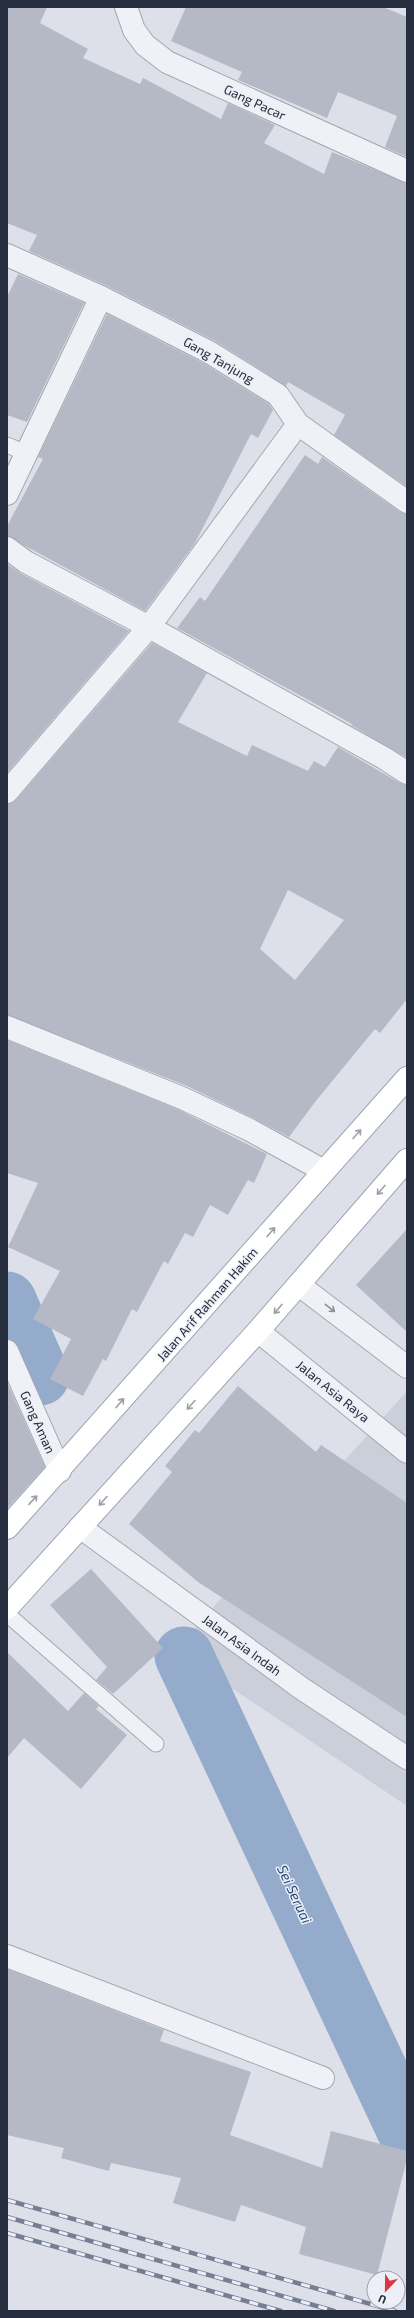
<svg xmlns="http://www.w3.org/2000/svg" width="414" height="2318" font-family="'Exo 2',sans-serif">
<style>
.built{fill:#cbcfda}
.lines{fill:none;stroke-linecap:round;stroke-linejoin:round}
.river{stroke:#94abcb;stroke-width:59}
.building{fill:#b4b9c5;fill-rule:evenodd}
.service-casing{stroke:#a2a7b2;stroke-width:17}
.minor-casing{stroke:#a2a7b2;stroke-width:24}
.primary-casing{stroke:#9ba3b4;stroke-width:24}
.service{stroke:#f0f1f6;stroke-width:15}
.minor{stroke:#f0f1f6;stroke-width:22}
.primary{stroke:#fff;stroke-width:22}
.rail-casing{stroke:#757e93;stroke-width:4.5}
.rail{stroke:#eceff5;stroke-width:3;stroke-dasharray:9;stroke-linecap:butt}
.oneway{stroke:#9da0a9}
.oneway2{stroke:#8a8f9a}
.labels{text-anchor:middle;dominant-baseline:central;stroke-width:3;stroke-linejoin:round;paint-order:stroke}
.street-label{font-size:13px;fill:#252d3f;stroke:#eceff5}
.water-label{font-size:14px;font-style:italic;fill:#2c4876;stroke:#eceff5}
</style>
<rect width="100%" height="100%" fill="#dde0e8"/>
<path class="built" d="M407 1391V1806L175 1650Z"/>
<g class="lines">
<path class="river" d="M7 1301 40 1376
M184 1656 407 2132"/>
</g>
<path class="building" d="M7 7H47L40 23 88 49 83 58 140 84 143 78 221 119 228 103 275 125 264 143 324 174 332 152 407 183V487L334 435 345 415 288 382 286 386 215 341 107 286 29 251 37 235 7 223Z
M186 7H383L407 17V157L385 147 397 116 338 92 327 118 238 80 242 72 171 41Z
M18 274 84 303 27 422 7 415V297Z
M107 314 203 363 269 404 273 410 258 438 251 434 195 543 145 611 7 536V526L43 459 38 457Z
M305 455 318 464 322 457 400 512 407 514V758L351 725 352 724 177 628 200 597 205 601Z
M7 564 20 573 129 631 7 773Z
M152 643 207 673 178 722 247 756 252 745 308 771 314 761 325 767 338 747 400 783 407 785V999L380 1033 375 1029 315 1102 289 1137 255 1119 187 1086 7 1015V804L16 800ZM288 890 344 920 295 980 260 949Z
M7 1040 177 1109 267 1154 254 1183 248 1180 228 1215 210 1205 193 1237 185 1233 168 1264 164 1261 137 1312 132 1309 106 1361 103 1359 83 1396 50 1379 71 1339 33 1319 60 1271 8 1247 38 1183 7 1173Z
M407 1229V1332L356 1285Z
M7 1382 45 1467 7 1509Z
M238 1386 316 1452 321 1445 407 1503V1717L198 1582 129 1524 172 1472 165 1466 195 1430 199 1433Z
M91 1569 163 1648 113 1694 96 1680 107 1667 50 1605Z
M7 1652 68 1711 84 1693 99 1706 96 1709 127 1735 81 1789 24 1738 7 1758Z
M7 1969 164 2030 160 2041 251 2072 230 2135 322 2168 331 2131 407 2151V2159L377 2275 299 2254 306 2227 241 2205 235 2222 173 2203 181 2178 111 2163 109 2171 61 2158 64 2148 7 2135Z"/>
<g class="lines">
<g class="service-casing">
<path id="service" d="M7 445 26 453
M7 1614 156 1744"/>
</g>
<g class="minor-casing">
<path id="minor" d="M126 7 134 30 145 45 167 62 407 171
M7 255 101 297 209 352 278 395 298 424 407 502
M7 494 101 297
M7 548 26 562 149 627 384 758 407 773
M7 792 149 627 298 424
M7 1027 182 1098 250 1130 324 1171
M299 1285 407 1367
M258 1331 407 1452
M7 1351 60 1471
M80 1527 301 1688 407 1758
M7 1956 323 2078"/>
</g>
<g class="primary-casing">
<path id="primary" d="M7 1528 407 1078
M7 1608 258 1331 407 1160"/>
</g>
<use href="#service" class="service"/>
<use href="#minor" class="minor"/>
<use href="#primary" class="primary"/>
<g class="rail-casing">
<path id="rail" d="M7 2200 395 2311
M7 2217 334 2311
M7 2233 281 2311"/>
</g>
<use href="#rail" class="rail"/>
</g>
<defs><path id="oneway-shaft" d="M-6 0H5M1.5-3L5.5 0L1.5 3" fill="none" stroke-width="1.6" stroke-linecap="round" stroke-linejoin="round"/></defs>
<g class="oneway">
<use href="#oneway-shaft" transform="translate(357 1134) rotate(-48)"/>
<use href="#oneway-shaft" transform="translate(381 1190) rotate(131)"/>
<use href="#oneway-shaft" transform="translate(271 1232) rotate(-49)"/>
<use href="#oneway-shaft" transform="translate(278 1309) rotate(131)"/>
<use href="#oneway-shaft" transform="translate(120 1403) rotate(-49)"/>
<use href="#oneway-shaft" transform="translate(191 1405) rotate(132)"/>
<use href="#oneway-shaft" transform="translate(33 1500) rotate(-47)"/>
<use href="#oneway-shaft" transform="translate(103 1501) rotate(132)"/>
</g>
<use class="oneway2" href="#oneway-shaft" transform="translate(330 1308) rotate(38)"/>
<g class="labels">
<g class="street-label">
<text transform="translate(255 102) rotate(25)">Gang Pacar</text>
<text transform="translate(219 360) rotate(30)">Gang Tanjung</text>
<text transform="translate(207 1304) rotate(-49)">Jalan Arif Rahman Hakim</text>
<text transform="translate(333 1391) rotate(39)">Jalan Asia Raya</text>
<text transform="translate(38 1422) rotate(66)">Gang Aman</text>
<text transform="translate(242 1645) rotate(36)">Jalan Asia Indah</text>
</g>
<g class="water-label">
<text transform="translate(295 1894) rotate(65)">Sei Seruai</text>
</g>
</g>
<rect width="414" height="2318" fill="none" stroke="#252d3f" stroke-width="16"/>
<g transform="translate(386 2290) rotate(202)"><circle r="19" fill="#eceff5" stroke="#9ca1ac"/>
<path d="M0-3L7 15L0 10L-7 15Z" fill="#d83744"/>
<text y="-6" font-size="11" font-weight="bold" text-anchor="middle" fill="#252d3f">U</text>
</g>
</svg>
